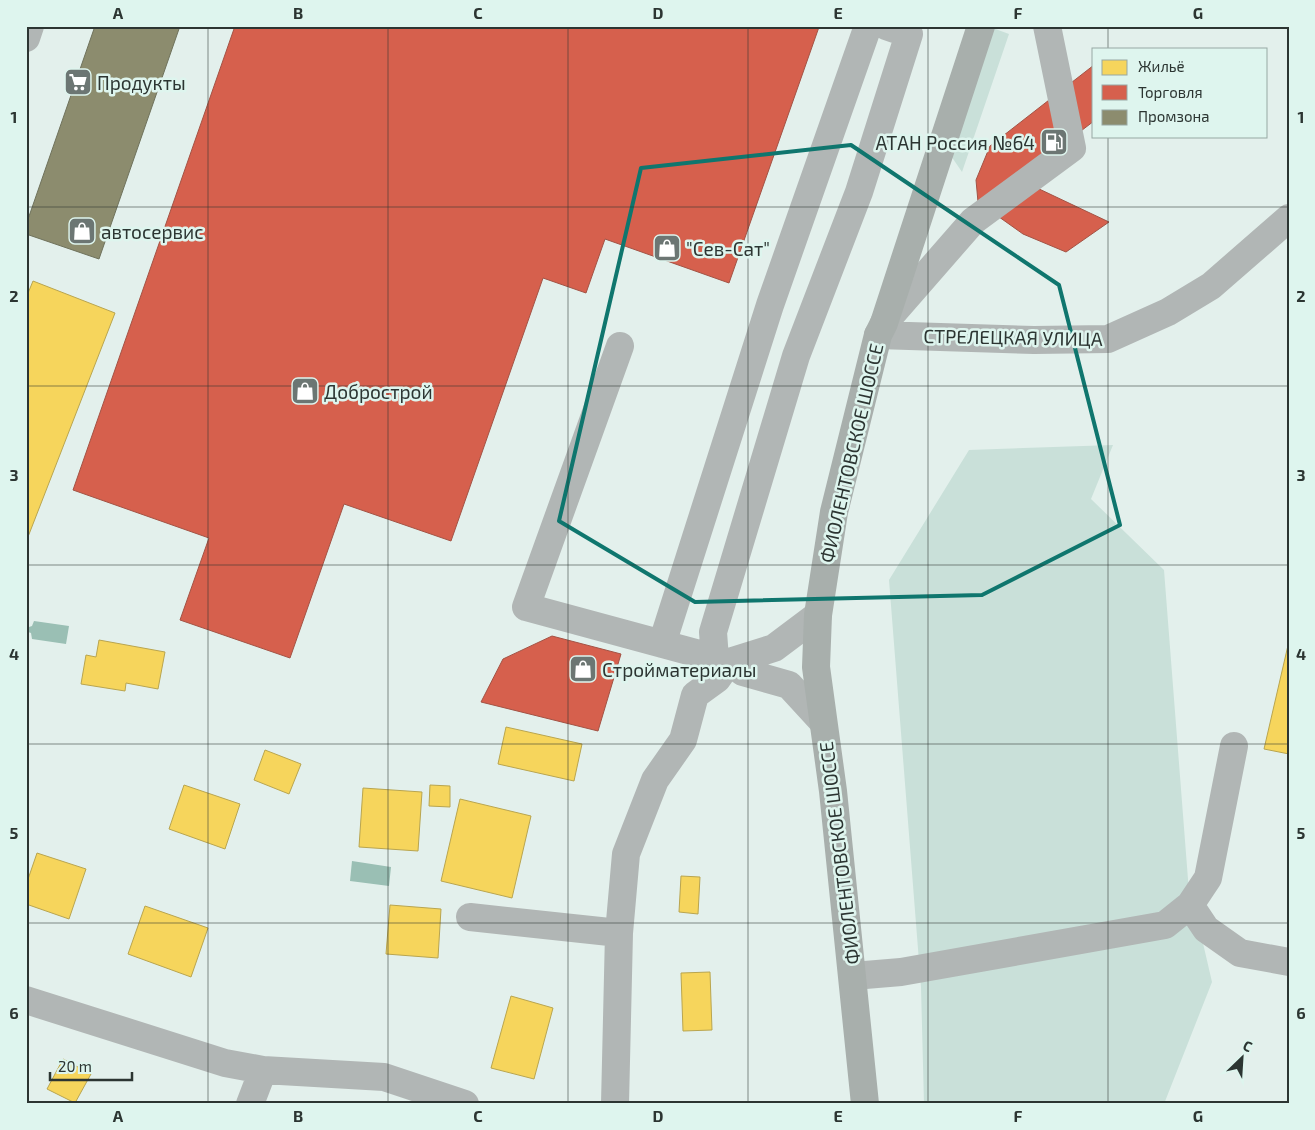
<svg xmlns="http://www.w3.org/2000/svg" width="1315" height="1130" font-family="'Exo 2',sans-serif">
<style>
.green{fill:#c9e0d9}
.water{fill:#9abfb4}
.homes{fill:#f6d55c;stroke:#b9a54f}
.shops{fill:#d6604d;stroke:#a35345}
.industry{fill:#8c8c6e;stroke:#6f725c}
.lines{fill:none;stroke-linecap:round;stroke-linejoin:round}
.minor{stroke:#b1b6b5;stroke-width:28}
.major{stroke:#a8afac;stroke-width:28}
.marked{fill:none;stroke:#0f766e;stroke-width:4;stroke-linejoin:round}
.grid{fill:none;stroke:#2c3532;stroke-width:1;stroke-opacity:0.55}
.labels{text-anchor:middle;dominant-baseline:central;stroke-width:5;stroke-linejoin:round;paint-order:stroke}
.poi-label{font-size:19px;fill:#2c3532;stroke:#def5ee;text-anchor:start}
.street-label{font-size:19px;fill:#2c3532;stroke:#def5ee}
.neatline{fill:none;stroke:#2c3532;stroke-width:2}
.grid-label{font-size:16px;text-anchor:middle;font-weight:bold;fill:#2c3532}
</style>
<rect width="100%" height="100%" fill="#e3f0ec"/>
<path class="green" d="M990 27 1009 34 962 172 947 150Z
M1113 445 1091 499 1164 570 1190 905 1199 926 1212 982 1164 1104H924L921 987 889 580 969 450Z"/>
<path class="water" d="M34 621 69 626 66 644 32 639 31 633 28 632 29 627 32 626Z
M352 861 391 867 389 886 350 881Z"/>
<path class="homes" d="M33 281 115 313 26 542V298Z
M99 640 165 652 158 689 126 683 125 691 81 684 86 655 96 657Z
M1289 641V754L1264 749Z
M506 727 582 744 574 781 498 764Z
M265 750 301 764 289 794 254 780Z
M184 785 240 804 225 849 169 829Z
M430 785 450 786V807L429 806Z
M363 788 422 792 418 851 359 847Z
M460 799 531 816 512 898 441 881Z
M37 853 86 869 69 919 26 904V885Z
M681 876 700 877 698 914 679 912Z
M390 905 441 909 438 958 386 954Z
M145 906 208 928 191 977 128 954Z
M710 972 712 1030 683 1031 681 973Z
M511 996 553 1008 534 1079 491 1068Z
M63 1059 91 1074 75 1103 47 1089Z"/>
<path class="shops" d="M235 26 819 27 729 283 605 239 586 293 543 278 451 541 344 504 290 658 180 620 209 538 73 490Z
M1094 65V121L1018 179 1109 222 1066 252 1023 234 978 202 976 180 990 146Z
M552 636 621 654 598 731 481 702 503 659Z"/>
<path class="industry" d="M95 26H180L99 259 26 234V225Z"/>
<g class="lines">
<path class="minor" d="M26 38 30 26
M884 323 973 221 1072 148 1047 26
M878 335 1034 340 1108 339 1168 312 1211 286 1289 218
M620 346 526 607 729 662 743 672 789 685 823 722
M662 644 770 305 868 26
M715 659 713 632 796 356 859 192 909 34 886 26
M1190 905 1206 929 1240 953 1289 962
M470 917 619 933
M853 976 901 972 1165 925 1190 905 1208 878 1234 746
M26 1000 225 1063 263 1070 384 1077 465 1104
M250 1104 263 1070
M615 1104 619 933 626 854 655 780 683 740 695 695 717 679 729 662 774 648 818 615"/>
<path class="major" d="M865 1104 833 791 816 667 818 615 834 512 878 335 884 323 981 26"/>
</g>
<path class="marked" d="M851 145 1059 285 1120 525 982 595 695 602 559 521 641 168Z"/>
<path class="grid" d="M208 26V1104M388 26V1104M568 26V1104M748 26V1104M928 26V1104M1108 26V49M1108 136V1104M26 207H1289M26 386H1289M26 565H1289M26 744H1289M26 923H1289"/>
<defs>
<g id="supermarket-square" transform="scale(1.4375)"><rect x="-9" y="-9" width="18" height="18" rx="4" fill="#6c7673" stroke="#def5ee"/><path d="M-6-5.5h2.5l.6 2H6L4.5 2H-2.5L-4.4-4H-6ZM-1.5 3.2a1.3 1.3 0 1 0 .1 0ZM3 3.2a1.3 1.3 0 1 0 .1 0Z" fill="#fff"/></g>
<g id="fuel-square" transform="scale(1.4375)"><rect x="-9" y="-9" width="18" height="18" rx="4" fill="#6c7673" stroke="#def5ee"/><path d="M-5.5-6h7V0h2V4h1.3V-2.5L3-4.5l.8-.8L6-3V5H2.5V1h-1V6h-7ZM-4.2-4.7v3.2H.2V-4.7Z" fill="#fff"/></g>
<g id="shop-square" transform="scale(1.4375)"><rect x="-9" y="-9" width="18" height="18" rx="4" fill="#6c7673" stroke="#def5ee"/><path d="M-5-2.5h2.3a2.7 3.5 0 0 1 5.4 0H5L5.5 6h-11ZM-1.5-2.5h3a1.5 2.3 0 0 0-3 0Z" fill="#fff"/></g>
</defs>
<g fill-rule="evenodd">
<use href="#supermarket-square" x="78" y="82"/>
<use href="#fuel-square" x="1054" y="142"/>
<use href="#shop-square" x="82" y="231"/>
<use href="#shop-square" x="667" y="248"/>
<use href="#shop-square" x="305" y="391"/>
<use href="#shop-square" x="583" y="669"/>
</g>
<g class="labels">
<g class="poi-label">
<text x="97" y="82">Продукты</text>
<text x="1035" y="142" text-anchor="end">АТАН Россия №64</text>
<text x="101" y="231">автосервис</text>
<text x="686" y="248">"Сев-Сат"</text>
<text x="324" y="391">Добрострой</text>
<text x="602" y="669">Стройматериалы</text>
</g>
<g class="street-label">
<text transform="translate(1013 337) rotate(1)">СТРЕЛЕЦКАЯ УЛИЦА</text>
<text transform="translate(851 453) rotate(-77)">ФИОЛЕНТОВСКОЕ ШОССЕ</text>
<text transform="translate(839 853) rotate(-97)">ФИОЛЕНТОВСКОЕ ШОССЕ</text>
</g>
</g>
<rect width="1315" height="1130" fill="none" stroke="#def5ee" stroke-width="55"/>
<rect x="1092" y="48" width="175" height="90" fill="#def5ee" stroke="#97a8a3"/>
<rect x="1102" y="60" width="25" height="15" fill="#f6d55c" stroke="#97a8a3"/>
<text x="1138" y="72" font-size="15" fill="#2c3532">Жильё</text>
<rect x="1102" y="85" width="25" height="15" fill="#d6604d" stroke="#97a8a3"/>
<text x="1138" y="98" font-size="15" fill="#2c3532">Торговля</text>
<rect x="1102" y="110" width="25" height="15" fill="#8c8c6e" stroke="#97a8a3"/>
<text x="1138" y="122" font-size="15" fill="#2c3532">Промзона</text>
<g transform="translate(1242 1058) rotate(25)" stroke="#def5ee" stroke-width="4" paint-order="stroke">
<path d="M0-4L9 19L0 12L-9 19Z" fill="#2c3532"/>
<text y="-8" font-size="14" font-weight="bold" text-anchor="middle" fill="#2c3532">С</text>
</g>
<path d="M50 1072v8h82v-8" fill="none" stroke="#2c3532" stroke-width="2.5"/>
<text x="58" y="1072" font-size="15" fill="#2c3532" stroke="#def5ee" stroke-width="4" paint-order="stroke">20 m</text>
<rect x="28" y="28" width="1260" height="1074" class="neatline"/>
<g class="grid-label">
<text x="118" y="19">A</text>
<text x="298" y="19">B</text>
<text x="478" y="19">C</text>
<text x="658" y="19">D</text>
<text x="838" y="19">E</text>
<text x="1018" y="19">F</text>
<text x="1198" y="19">G</text>
<text x="14" y="123">1</text>
<text x="1301" y="123">1</text>
<text x="14" y="302">2</text>
<text x="1301" y="302">2</text>
<text x="14" y="481">3</text>
<text x="1301" y="481">3</text>
<text x="14" y="660">4</text>
<text x="1301" y="660">4</text>
<text x="14" y="839">5</text>
<text x="1301" y="839">5</text>
<text x="14" y="1019">6</text>
<text x="1301" y="1019">6</text>
<text x="118" y="1122">A</text>
<text x="298" y="1122">B</text>
<text x="478" y="1122">C</text>
<text x="658" y="1122">D</text>
<text x="838" y="1122">E</text>
<text x="1018" y="1122">F</text>
<text x="1198" y="1122">G</text>
</g>
</svg>
